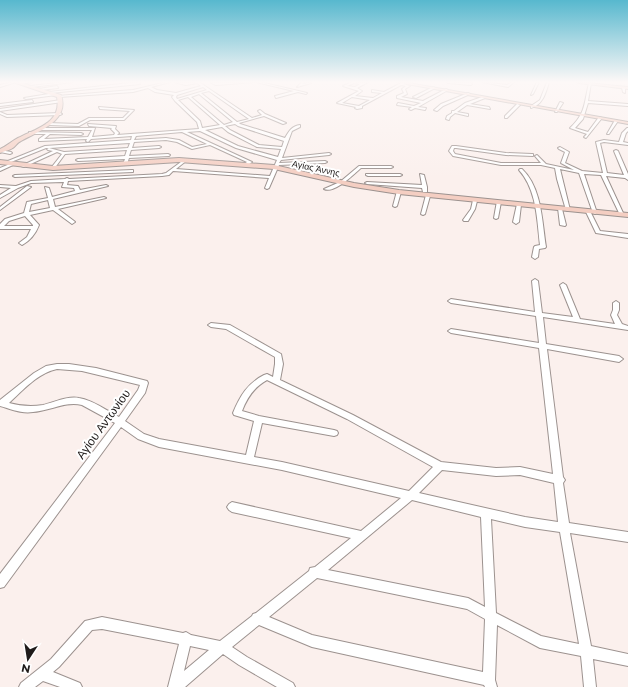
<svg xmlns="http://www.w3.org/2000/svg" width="628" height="687" font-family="Montserrat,sans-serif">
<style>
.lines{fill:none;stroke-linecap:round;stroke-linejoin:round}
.street-casing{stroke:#9c928f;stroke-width:2}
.secondary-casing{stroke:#9c928f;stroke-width:2}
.street{fill:#fff;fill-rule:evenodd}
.secondary{fill:#f4cec2;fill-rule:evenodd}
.labels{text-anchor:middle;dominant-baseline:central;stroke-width:4;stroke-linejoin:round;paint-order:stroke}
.far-street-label{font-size:9px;fill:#1f1b1a;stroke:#fff}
.near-street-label{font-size:12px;fill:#1f1b1a;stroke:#fff}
</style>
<rect width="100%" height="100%" fill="#fbf0ed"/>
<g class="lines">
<g class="street-casing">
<path id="street" d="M13 82H16L0 87V85Z
M20 82H33L19 84Z
M66 82H73L31 87 30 86Z
M139 82 140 84 50 93 49 92Z
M167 82H170L151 87 157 90 176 93 201 86 197 83 186 85 174 82 186 83 199 82 252 118 262 115 258 111 260 110 265 114 286 123 283 124 264 116 239 123 240 124 285 138C289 131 292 126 300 125V127L292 131 282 158 329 153 331 154 329 155 281 160 279 163 325 161 327 162 325 163 279 165 269 188 267 189 265 188 269 178 173 171 169 175 162 176 68 181 67 185 78 186 80 190 106 185 108 186 53 199 55 207 104 197 106 198 58 209 74 221 75 222 72 224 53 210 30 215 39 225C36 233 30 241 22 245L19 243 27 237 31 229H0V224L5 219 24 213 27 202 48 198 45 187 49 188 52 197 75 191 74 188 62 187 64 182 31 183 18 188 0 198V195L11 188 0 187V185L16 186 31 181 65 179 67 178 69 179 162 174 166 173 185 159 187 160 186 161 176 169 270 176 277 160 236 148 200 131 187 132 252 162 246 166H244V164L247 162 210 145 192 149 177 142 166 140 134 142 132 148 159 146 161 147 159 148 131 150 129 156 168 154 170 155 169 156 129 158 127 164 125 165 123 164 125 159 78 161 76 160 78 159 125 156 127 150 65 154 54 169H52L51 168 62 154 57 152 24 167 21 166 53 151 48 150 47 149 49 148H46L6 164 3 163 45 146 131 140 132 136 91 139 88 142 86 141 87 139 40 141H39V139L46 134H30L29 132 81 133 83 134 81 135 50 134 44 139 88 137 92 130H39L40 128H95L92 137 114 135 115 133 111 129 112 128 89 126 88 124 116 126 115 129 119 133 117 135 199 129 197 122 175 101 172 97 174 95 155 92 148 88 133 92 59 97 57 96 133 90ZM203 87 207 90 177 99 176 97 177 95ZM209 91 249 119 237 122 201 93ZM199 94 233 122 224 125 191 97ZM188 97 220 125 202 128 200 121 178 100ZM235 124 238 126 284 141 282 147 259 145 230 130 225 126ZM222 127 228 132 257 147 281 149 278 157 238 146 205 130ZM182 132 207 144 192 147 179 140 166 138 134 140 136 136ZM130 143 128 148 64 152 49 148ZM48 200 50 208 29 212 31 204ZM25 216 33 225V226H4L9 221Z
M210 82 216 83 254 82 216 85Z
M256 82H260L307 93 306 94 298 92 276 98 275 96 294 91Z
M302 82H304L302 84 307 83 306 82 311 83 297 87Z
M352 82 363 83 368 82 357 88 362 91 355 96 373 98 382 93 372 92V90L384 92 403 82 404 83V84L410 86 405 89 407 94 401 97 423 101 446 89 448 90 418 107 426 108 425 110 415 108 411 110 409 109 412 107 397 105 398 103 414 106 421 103 397 98V96L404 93 402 89 406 86 401 85 362 106V108L357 109 355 108 356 107 337 103 359 91 343 86ZM354 83 360 84 355 87 347 86ZM352 97 370 100 359 106 342 103Z
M447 82 471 83 472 84 471 85 448 83Z
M482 82 507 85 512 82H514L508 87Z
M537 82H539L533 94 531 95Z
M547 82H549C546 92 543 105 531 108V106L540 100Z
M590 82 591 83 588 101 628 104V106L588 103 583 119 575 128 588 132 599 117 602 118 586 138 584 137 587 134 570 128C586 113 584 103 589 83Z
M57 86 58 88 40 90 39 89Z
M433 87 435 88 416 98 413 97Z
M623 87 626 88 625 89V93L623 92 622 88Z
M55 93 56 95 26 99 24 98Z
M468 93 470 94 443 106 437 111 434 110 441 104Z
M482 97 485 98 470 104 489 107 490 109 467 105 457 112 468 114V116L455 113 450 117 449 120 446 119 447 116 452 113V111H454L465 103Z
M32 100 33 102 0 106V104Z
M61 100 62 102 0 111V109Z
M560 102 563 103 557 112H555Z
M517 104 520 105 507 118H505V116Z
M99 107 134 110 124 120H90L79 126 48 125 46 124 48 123 78 124 89 118H123L130 111 100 109Z
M0 112 7 115 60 113 62 114 60 115 7 117 0 114Z
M615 120 618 121 609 134H607Z
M627 128H628V131L626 133 623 142 628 143V145L604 142 600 143 607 173 624 175 614 151 616 150 618 151 628 174V180L625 178 606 176 624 215 622 216 620 215 601 175 584 174 597 213 595 214 593 213 579 173 560 169 570 210 568 211 566 210 557 179 555 168 541 165H501L453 156 449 151 452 146H456L506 153 532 154H533V156L506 155 456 148H454L453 151 455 154 501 163H541L535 156 537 155 546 164 574 170 561 163 565 152 559 149 558 148 560 147 569 152 565 163 582 171 603 173 596 142 604 140 619 142 622 133Z
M0 150 11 152 12 153 10 154 0 152Z
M10 164 13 165 0 171V168Z
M359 166H391L393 167 391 168H361C353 175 334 194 324 189L340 182Z
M520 169H522C542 188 542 222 546 247L545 248 539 249 538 257 535 259 532 257 534 247 535 246 540 245C537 220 537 190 519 170Z
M132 170H133V172L15 177 13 176 15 175Z
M366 174H400L402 175 400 176H368L366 175Z
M420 174 424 175 427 187V192H423L422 188 367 184 365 183 367 182 422 185Z
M27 186 31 187 0 210V207Z
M397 191 401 192 397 206 395 207 393 206Z
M426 195 430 196 425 214 423 215 421 214Z
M473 200 477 201 475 209 468 221H464L463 220 471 209Z
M497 201 501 202 498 218 496 219 494 218Z
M517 204 521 205 519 222 516 224 513 222Z
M558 208 562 209 566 225 565 226 560 225Z
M586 211H590L600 231 628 234V238L596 233 586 212Z
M535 279 538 281 542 313 573 317 560 285 563 283 566 285 580 319 615 324 611 315 613 310V303L616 301 619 303V310L617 315 622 324 628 326V330L543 317 546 344 619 356 623 359 619 362 547 349 563 477 565 480 563 483 569 523 628 532V542L570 533 591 646 628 654V666L593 659 596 687H584L581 656 540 648 497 625 495 680 497 687H485L484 685 312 647 259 625 232 647 247 657 293 683 295 687H277L239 665 223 654 185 687H168L179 644 102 629 92 630 59 667 53 672 80 683 82 687H60L43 681 35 687H19L21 683 51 659 85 621 102 617 183 633 186 632 191 635 220 641 252 616 253 614 256 613 309 571 310 568 315 567 351 538 232 512 229 510 227 507 229 504 232 502 361 531 401 498 282 470 159 447 138 439 121 427 4 587 0 588V574L115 423 82 405C65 401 50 411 33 412 22 414 11 409 0 406V400L34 373 46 366 57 364H69L96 368 147 381 148 383 145 393 125 421 144 434 159 439 246 455 254 421 234 415 233 413C240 396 248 383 264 375L267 374 273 377 275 364V357L226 329 211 327 208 325 211 323 230 325 281 354 283 364 280 380 353 415 441 462 496 468 520 467 553 474 539 348 451 333 448 331 451 329 539 343 536 316 451 303 448 301 451 299 535 312 532 281ZM57 369 82 371 140 385 138 390 119 417C107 411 93 400 79 398 67 396 55 402 43 405 31 407 20 406 9 403 23 390 38 373 57 369ZM267 380 347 419 433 467 409 491 282 462 254 457 262 423 334 436 337 435 338 433 337 431 334 430 259 416 242 411C247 398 254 387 267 380ZM442 470 496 476 520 475 554 483 558 522 525 517 419 493ZM412 500 481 517 485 607 468 598 328 570ZM491 519 525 527 560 532 579 644 541 636 496 613ZM317 578 467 609 485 619 483 672 312 635 269 617ZM190 646 209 650 184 671Z"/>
</g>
<g class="secondary-casing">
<path id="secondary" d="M13 82H18L61 95C70 121 39 131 21 141 18 142 17 144 14 147 11 150 4 151 0 153V149C7 146 12 141 18 138 37 128 62 123 57 97Z
M396 82H403L628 122V124Z
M577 82 628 87V89L579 83Z
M179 158 274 165 354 183 399 190 628 213V217L399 194 354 187 274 169 179 162 53 170 0 164V160L53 166Z"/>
</g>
<use href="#street" class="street"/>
<use href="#secondary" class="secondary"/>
</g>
<linearGradient id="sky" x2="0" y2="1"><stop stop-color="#57b8ce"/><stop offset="0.46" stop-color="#fdf8f7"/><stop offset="1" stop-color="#fdf8f7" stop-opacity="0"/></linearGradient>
<rect width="628" height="178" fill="url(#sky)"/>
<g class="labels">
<g class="far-street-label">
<text transform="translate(316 168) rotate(12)">Αγίας Άννης</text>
</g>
<g class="near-street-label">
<text transform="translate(103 424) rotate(-54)">Αγίου Αντωνίου</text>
</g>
</g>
<g transform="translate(28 659) rotate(192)" stroke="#ffffff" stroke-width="3" paint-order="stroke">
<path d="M0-3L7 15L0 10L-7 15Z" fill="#1f1b1a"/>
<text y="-6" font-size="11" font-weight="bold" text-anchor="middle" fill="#1f1b1a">N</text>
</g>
</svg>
